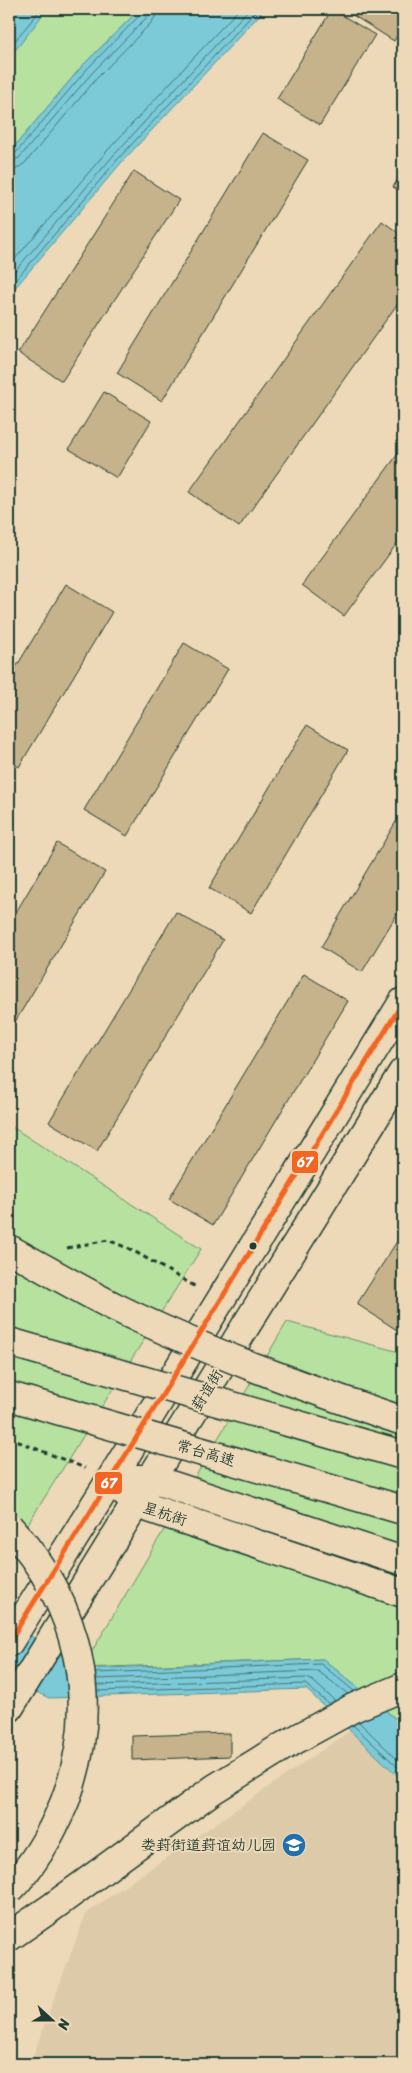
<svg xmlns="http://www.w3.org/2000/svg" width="412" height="2073" font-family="Sriracha,'LXGW WenKai TC',sans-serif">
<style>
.built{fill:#ddcaa8}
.green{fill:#b6e19e;stroke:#6a8f69}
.water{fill:#7bcad8;stroke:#569296}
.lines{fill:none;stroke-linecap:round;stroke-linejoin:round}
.shore{stroke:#447576;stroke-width:1}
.building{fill:#c6b28b;stroke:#1f3d34}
.major-casing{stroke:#1f3d34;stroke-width:31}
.highway-casing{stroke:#1f3d34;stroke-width:31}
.path{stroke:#1f3d34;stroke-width:3;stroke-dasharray:5 4;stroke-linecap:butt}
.major{stroke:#edd9b7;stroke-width:28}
.highway{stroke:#edd9b7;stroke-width:28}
.highway-bridge-casing{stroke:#1f3d34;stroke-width:31;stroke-linecap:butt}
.highway-bridge{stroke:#edd9b7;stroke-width:28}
.bus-1-casing{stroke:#edd9b7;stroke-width:9}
.bus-1{stroke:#f26522;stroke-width:5}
.bus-dot{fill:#1f3d34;stroke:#edd9b7;stroke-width:2}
.labels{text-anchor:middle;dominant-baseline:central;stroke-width:4;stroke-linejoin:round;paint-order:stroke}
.street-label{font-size:15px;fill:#1f3d34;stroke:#edd9b7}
.poi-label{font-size:15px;fill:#1f3d34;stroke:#edd9b7;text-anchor:end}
.line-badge{stroke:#edd9b7;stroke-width:2}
.badge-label{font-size:14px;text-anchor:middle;font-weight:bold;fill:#fff}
</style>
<rect width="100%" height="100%" fill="#edd9b7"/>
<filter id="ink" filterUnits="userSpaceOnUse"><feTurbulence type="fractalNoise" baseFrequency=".02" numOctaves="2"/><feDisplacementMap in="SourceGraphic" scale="10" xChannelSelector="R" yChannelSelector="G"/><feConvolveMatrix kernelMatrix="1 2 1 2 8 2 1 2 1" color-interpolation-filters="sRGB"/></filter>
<g filter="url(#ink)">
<path class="built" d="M351 1730 398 1776 403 1777V2064H30L86 1913Z"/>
<path class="green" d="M9 9H140L83 65 9 153Z
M9 1125 201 1249 9 1554Z
M287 1322 403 1353V1725L323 1659 82 1668Z"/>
<path class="water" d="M9 9H47L18 47 9 55Z
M140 9H265L121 163 9 295V153L83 65Z
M9 1622 83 1669 323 1659 403 1725V1777L398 1776 306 1689 49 1698 9 1679Z"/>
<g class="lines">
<path class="shore" d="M9 48 41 9
M9 156 15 154 87 69 141 14 143 9
M9 162 19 158 92 73 146 18 149 9
M9 170 16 169 25 163 97 78 151 23 155 17 156 9
M9 266 107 151 239 9
M9 278 113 156 249 9
M9 288 117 160 258 9
M95 1673 321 1664 354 1691
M96 1679 318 1671 348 1694
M97 1685 307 1678 313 1681 335 1701
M97 1691 305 1684 329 1704
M359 1722 403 1765
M353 1725 403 1772"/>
</g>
<path class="building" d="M332 9 375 35 320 125 277 99Z
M343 9H403V25L394 41Z
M263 133 308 160 162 401 117 373Z
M134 171 179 200 62 381 18 353Z
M403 171V193L393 187Z
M382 221 403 236V296L239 527 189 492Z
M104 392 151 421 117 478 69 449Z
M403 447V535L344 616 302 585Z
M66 584 112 612 19 767 9 761V679Z
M184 643 228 669 127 836 84 810Z
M307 725 348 750 251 913 209 888Z
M403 810V904L362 972 321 947Z
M57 843 105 872 9 1032V924Z
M176 912 223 940 97 1151 49 1122Z
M304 974 348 1001 213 1225 169 1199Z
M403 1232V1334L357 1304Z
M230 1733V1756L132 1760V1736Z"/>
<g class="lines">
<g class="major-casing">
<path id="major" d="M135 1479H152L403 1561
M124 1492 137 1504 403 1593
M9 1642 111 1479 403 1002
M9 1708 403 1072"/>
</g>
<g class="highway-casing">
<path id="highway" d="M9 1937 51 1908 214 1789 282 1747 353 1708 403 1687"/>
</g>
<path class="path" d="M67 1248 108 1240 132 1250 196 1287
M9 1438 85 1468"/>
<use href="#major" class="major"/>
<use href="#highway" class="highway"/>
<g class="highway-bridge-casing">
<path id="highway-bridge" d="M9 1249C44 1268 79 1289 115 1307 207 1352 306 1388 403 1421
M9 1342 403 1455
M9 1396 403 1510
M9 1527C80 1604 102 1703 65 1801 52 1833 34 1865 9 1890"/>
</g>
<use href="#highway-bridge" class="highway-bridge"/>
<g class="bus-1-casing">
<path id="bus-1" d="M9 1642 111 1479 403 1002"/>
</g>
<use href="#bus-1" class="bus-1"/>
</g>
</g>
<defs>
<g id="school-disc" transform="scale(1.25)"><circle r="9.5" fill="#1f6fb2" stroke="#edd9b7"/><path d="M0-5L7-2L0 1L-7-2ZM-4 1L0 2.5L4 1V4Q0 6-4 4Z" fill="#fff"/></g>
</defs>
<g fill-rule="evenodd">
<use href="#school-disc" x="294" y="1845"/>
</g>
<circle class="bus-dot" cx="253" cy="1246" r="4.5"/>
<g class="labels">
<g class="street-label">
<text transform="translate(207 1390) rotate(-58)">葑谊街</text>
<text transform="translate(206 1453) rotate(16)">常台高速</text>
<text transform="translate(165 1514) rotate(18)">星杭街</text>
</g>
<g class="poi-label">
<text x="276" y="1845">娄葑街道葑谊幼儿园</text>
</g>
</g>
<g class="line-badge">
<rect x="291" y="1150" width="28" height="24" rx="5" fill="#f26522"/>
<rect x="94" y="1471" width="29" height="24" rx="5" fill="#f26522"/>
</g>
<g class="badge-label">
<text x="305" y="1167">67</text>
<text x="109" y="1488">67</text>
</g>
<rect width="412" height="2073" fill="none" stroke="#edd9b7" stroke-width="30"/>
<rect x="15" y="15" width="382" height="2043" fill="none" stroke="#1f3d34" stroke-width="2" filter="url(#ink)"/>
<g transform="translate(52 2020) rotate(111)" stroke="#edd9b7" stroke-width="4" paint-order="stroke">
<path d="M0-4L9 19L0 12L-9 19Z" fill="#1f3d34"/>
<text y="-8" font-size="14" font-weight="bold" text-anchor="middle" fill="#1f3d34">N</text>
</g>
</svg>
